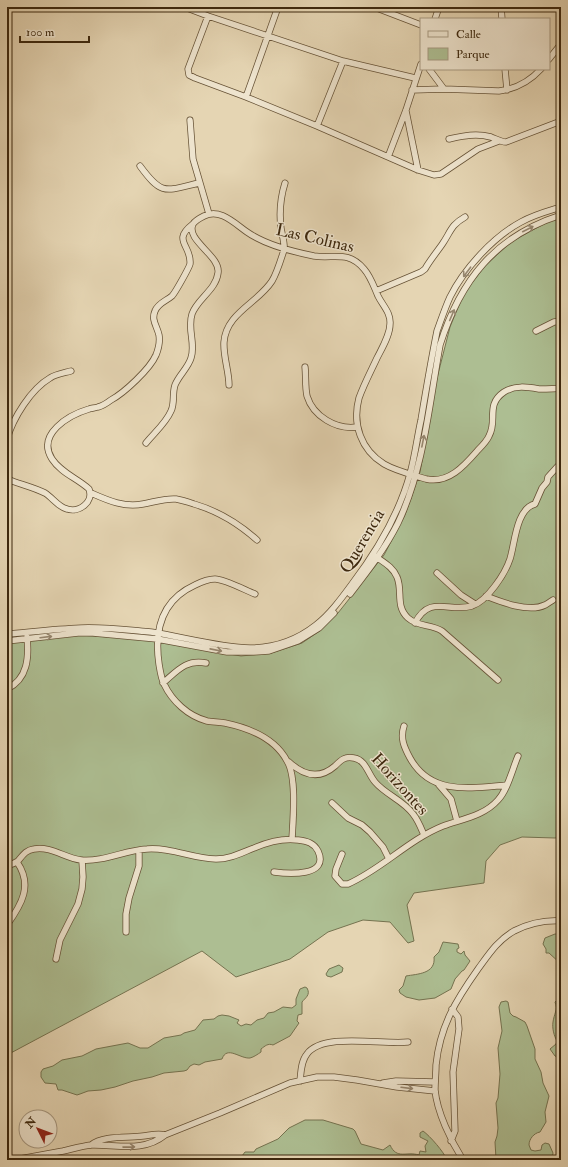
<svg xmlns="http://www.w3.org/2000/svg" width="568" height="1167" font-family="'IM FELL Double Pica',serif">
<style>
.green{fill:#adbe92;stroke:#757350}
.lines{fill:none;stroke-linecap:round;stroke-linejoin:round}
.street-casing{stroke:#675337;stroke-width:7}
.street{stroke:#eee4ce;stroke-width:5.5}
.oneway{stroke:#96866e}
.labels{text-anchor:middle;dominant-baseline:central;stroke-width:3;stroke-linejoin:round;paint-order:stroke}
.street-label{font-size:17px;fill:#3d280e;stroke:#eee4ce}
</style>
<rect width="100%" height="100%" fill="#e5d5b3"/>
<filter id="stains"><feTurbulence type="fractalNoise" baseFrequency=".005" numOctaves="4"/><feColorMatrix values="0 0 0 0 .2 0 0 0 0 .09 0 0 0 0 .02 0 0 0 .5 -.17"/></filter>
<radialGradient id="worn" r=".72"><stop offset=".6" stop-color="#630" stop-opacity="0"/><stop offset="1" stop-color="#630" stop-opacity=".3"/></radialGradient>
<path class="green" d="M561 218V837L555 838 522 837 500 845 486 861 484 883 414 893 407 905 414 941 408 943 390 922 363 920 328 932 290 959 236 977 202 951 7 1055V642L79 635 142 639 241 656 271 653 302 643 321 630 338 613 384 555 405 515 420 472 436 382 450 327 464 293 485 266 511 242 549 221Z
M555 934H561V964L549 953H546V949L543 944 545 938Z
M443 942 458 944 459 948 457 949V952L461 954 464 951 465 955 470 961 464 970 462 971 455 979 451 989 435 998 419 1000 406 997 400 993 399 990 403 986 406 976C417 974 436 974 434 957L439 952Z
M339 965 343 968 342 972 331 977 327 976 326 974 329 969Z
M305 987 307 988C311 995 305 998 302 1002V1014L298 1015 297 1021 299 1023 290 1036 273 1045C268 1043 265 1046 261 1049V1052C258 1054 254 1057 250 1058 240 1059 227 1045 222 1059L205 1062 199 1065 194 1064 190 1066 187 1070 184 1071 164 1073 152 1077 133 1081 115 1087 101 1090 88 1091 80 1094 77 1095 62 1090H58L56 1084 45 1083 41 1077V1072L43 1069 53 1066 62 1060 82 1056 96 1049 128 1043 140 1048H148L164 1038 181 1035 184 1033 195 1030 203 1020 214 1019 218 1016 222 1015 229 1016 239 1020 237 1023 241 1026 246 1024 251 1025 257 1020 264 1018 268 1013 274 1012 283 1007 292 1008 296 1005V999L300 989Z
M561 998V1059L555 1056 550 1049 556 1044 557 1041C554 1036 552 1028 553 1022 554 1014 558 1010 555 1002L558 999Z
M506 1001 508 1002 510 1013 513 1016 516 1017 525 1022 527 1026 535 1049V1059L541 1072 543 1083 549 1096 545 1112 546 1122 540 1132C534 1133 529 1139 529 1145L531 1150 535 1151 541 1150 542 1145 545 1143 549 1144 553 1153 552 1160 496 1159 495 1142 497 1136 498 1128 496 1103 498 1098 500 1074 498 1048 502 1031 499 1007 501 1002Z
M305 1120H323L353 1129 355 1131 361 1144 383 1150 390 1145C397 1160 406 1151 419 1155L420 1151 426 1152 425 1146 428 1141 420 1137V1133L423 1131C430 1136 444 1152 447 1160H237L242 1156 245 1152H254L256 1149 278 1139 289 1128Z"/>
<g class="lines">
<g class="street-casing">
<path id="street" d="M374 7 421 25
M501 7 502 19
M187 8 208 16 343 61 415 78
M208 16 188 69 189 75 195 78 246 97 317 126 418 170 434 175 441 174 478 149 499 141
M435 19 439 7
M549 59 561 44
M429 69 444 89 499 91C515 89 530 81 541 69
M505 69 507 90
M412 90 444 89
M246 97 278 7
M406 111 418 170
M190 120 193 159 209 214
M317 126 343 61
M449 139C463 136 476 133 491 137 496 139 501 142 506 142L561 121
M388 157 406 110 421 64
M140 166C162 196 165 191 199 183
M376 291 421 272 425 269C430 260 437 252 443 243 451 231 451 225 465 217
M536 331 554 322 561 321
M305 367C306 376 305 387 307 396 313 416 336 430 357 427
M229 385C229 371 223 356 224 342 226 313 258 303 272 281 277 273 281 259 284 250 285 243 282 235 281 228 279 212 280 199 285 183
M7 439C13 418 31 389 50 378 56 374 64 373 71 371
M146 443C154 433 166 423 171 411 175 403 172 394 175 385 179 375 188 368 191 358 196 344 187 329 192 314 197 299 216 290 218 273 221 256 185 240 193 224 195 221 200 218 204 216 220 208 234 223 247 232 264 244 294 252 314 256 334 259 348 250 364 269 371 277 374 287 378 296 383 306 391 313 390 324 390 335 382 348 377 358 371 371 364 384 359 398 352 424 361 450 384 464 396 471 413 475 426 479 449 484 465 465 478 450 482 446 487 441 489 436 498 420 485 405 504 392 515 385 527 387 539 389 546 389 554 389 561 388
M7 479C19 484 33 487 45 493 53 498 58 507 67 509 79 513 94 502 89 489 77 478 61 473 52 459 36 434 69 415 89 409 92 408 95 408 98 407 102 406 107 403 111 400 124 393 150 369 156 355 158 350 160 341 159 335 157 326 151 320 155 311 158 303 166 301 172 296 175 293 189 268 190 264 192 245 171 241 193 224
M91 493C107 500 124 508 143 504 154 502 166 498 176 499 182 500 188 502 194 504 218 511 238 523 257 540
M375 556C383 562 393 567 397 577 403 591 395 606 408 618 418 627 431 624 442 631L498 680
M437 573 461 595 475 604
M255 594C245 590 224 579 215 579 208 579 201 582 195 585 162 600 154 630 159 664 160 670 161 678 164 684 172 701 188 716 207 721 212 722 219 722 225 723 249 728 275 738 287 761 297 777 293 820 292 839
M350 594C367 572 385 549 398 523 424 468 429 405 440 345 460 281 495 236 561 215
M486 596C501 602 529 613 545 605 547 604 550 602 553 600
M415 623C430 594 449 613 472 606 481 603 489 594 495 586 501 578 507 568 510 559 515 543 516 509 535 504L542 488 547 482 548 477 557 467
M7 634C31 632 56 629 81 628 104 627 128 630 151 632 184 637 217 647 250 648 274 648 297 640 316 625 330 614 341 599 352 584 377 551 399 514 410 474 415 456 417 438 421 420 426 390 431 361 437 331 441 320 445 308 450 297 464 269 493 237 521 222 533 215 548 211 561 207
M7 641 78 633H93L157 639 227 652H254L269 651 298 641 319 628 334 613
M163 683C177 671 186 659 206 663
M7 689C28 679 29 657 27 637
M404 726C400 738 404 747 410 758 431 796 471 788 507 785
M289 762C303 775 319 780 335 766 341 760 345 756 354 758 366 760 368 774 375 782 386 795 403 800 413 814 418 820 421 828 424 835
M439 785 451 799 457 821
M332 803 348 818 362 825 370 832 383 847 389 859
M342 854 336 869 335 876 342 884H348C382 869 408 840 443 826 462 819 484 816 498 800 508 789 512 770 518 756
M7 866C10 865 15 863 18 861 23 855 26 850 34 849 51 846 65 858 81 860 104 862 125 850 147 849 171 847 193 859 216 859 230 859 241 853 254 848 268 842 283 838 298 840 307 841 314 843 318 851 330 877 288 874 274 872
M7 925C22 904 33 885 17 862
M126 932V914L129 898 139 866V850
M56 959 60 940 78 904 82 889 83 877 82 860
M300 1081C301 1072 301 1061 307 1054 323 1032 382 1045 408 1042
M383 1083 396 1081 435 1082
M451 1141 455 1131 453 1072 459 1029 458 1017 452 1009
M91 1145C103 1135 129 1138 143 1136 151 1135 158 1133 165 1135
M14 1160C30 1157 47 1154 63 1151 72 1149 82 1146 91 1145 116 1144 143 1153 165 1135L220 1113 290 1083 317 1077H334L357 1080 397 1087 435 1091
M463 1160C451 1141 437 1112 435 1090 435 1081 436 1073 436 1065 440 1026 456 1000 478 969 489 954 498 940 514 931 528 924 545 920 561 921"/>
</g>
<use href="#street" class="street"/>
</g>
<defs><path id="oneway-shaft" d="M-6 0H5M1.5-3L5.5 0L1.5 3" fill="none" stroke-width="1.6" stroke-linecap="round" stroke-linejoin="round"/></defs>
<g class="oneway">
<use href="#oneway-shaft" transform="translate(528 229) rotate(-27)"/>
<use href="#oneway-shaft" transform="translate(467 272) rotate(127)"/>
<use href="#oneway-shaft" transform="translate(452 315) rotate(-67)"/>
<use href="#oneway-shaft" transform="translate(423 441) rotate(-79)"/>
<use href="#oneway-shaft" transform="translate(46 637) rotate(-7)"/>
<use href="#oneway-shaft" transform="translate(216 650) rotate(11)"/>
<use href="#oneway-shaft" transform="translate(407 1088) rotate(7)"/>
<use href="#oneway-shaft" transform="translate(129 1147) rotate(-1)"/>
</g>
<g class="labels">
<g class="street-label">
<text transform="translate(315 238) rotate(13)">Las Colinas</text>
<text transform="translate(362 541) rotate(-59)">Querencia</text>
<text transform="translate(400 784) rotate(48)">Horizontes</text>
</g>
</g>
<rect width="568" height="1167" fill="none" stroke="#e5d5b3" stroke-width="24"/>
<rect x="8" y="8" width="552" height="1151" fill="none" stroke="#3d280e" stroke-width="2"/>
<rect x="12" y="12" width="544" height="1143" fill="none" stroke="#3d280e"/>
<rect x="420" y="18" width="130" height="52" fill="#eee4ce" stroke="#a79981"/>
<rect x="428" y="31" width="20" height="6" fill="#eee4ce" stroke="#a79981"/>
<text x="456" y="38" font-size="12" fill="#3d280e">Calle</text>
<rect x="428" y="48" width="20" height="12" fill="#adbe92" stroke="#a79981"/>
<text x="456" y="58" font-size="12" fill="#3d280e">Parque</text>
<g transform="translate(38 1129) rotate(312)"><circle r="19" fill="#eee4ce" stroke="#a79981"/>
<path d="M0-3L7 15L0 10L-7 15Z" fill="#8f2418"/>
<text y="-6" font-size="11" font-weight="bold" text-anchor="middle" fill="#3d280e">N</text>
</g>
<path d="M20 36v6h69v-6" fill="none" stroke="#3d280e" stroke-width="2"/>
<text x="26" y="36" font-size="12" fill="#3d280e" stroke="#eee4ce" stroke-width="3" paint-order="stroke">100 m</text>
<rect width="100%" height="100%" filter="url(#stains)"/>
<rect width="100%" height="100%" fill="url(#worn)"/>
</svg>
